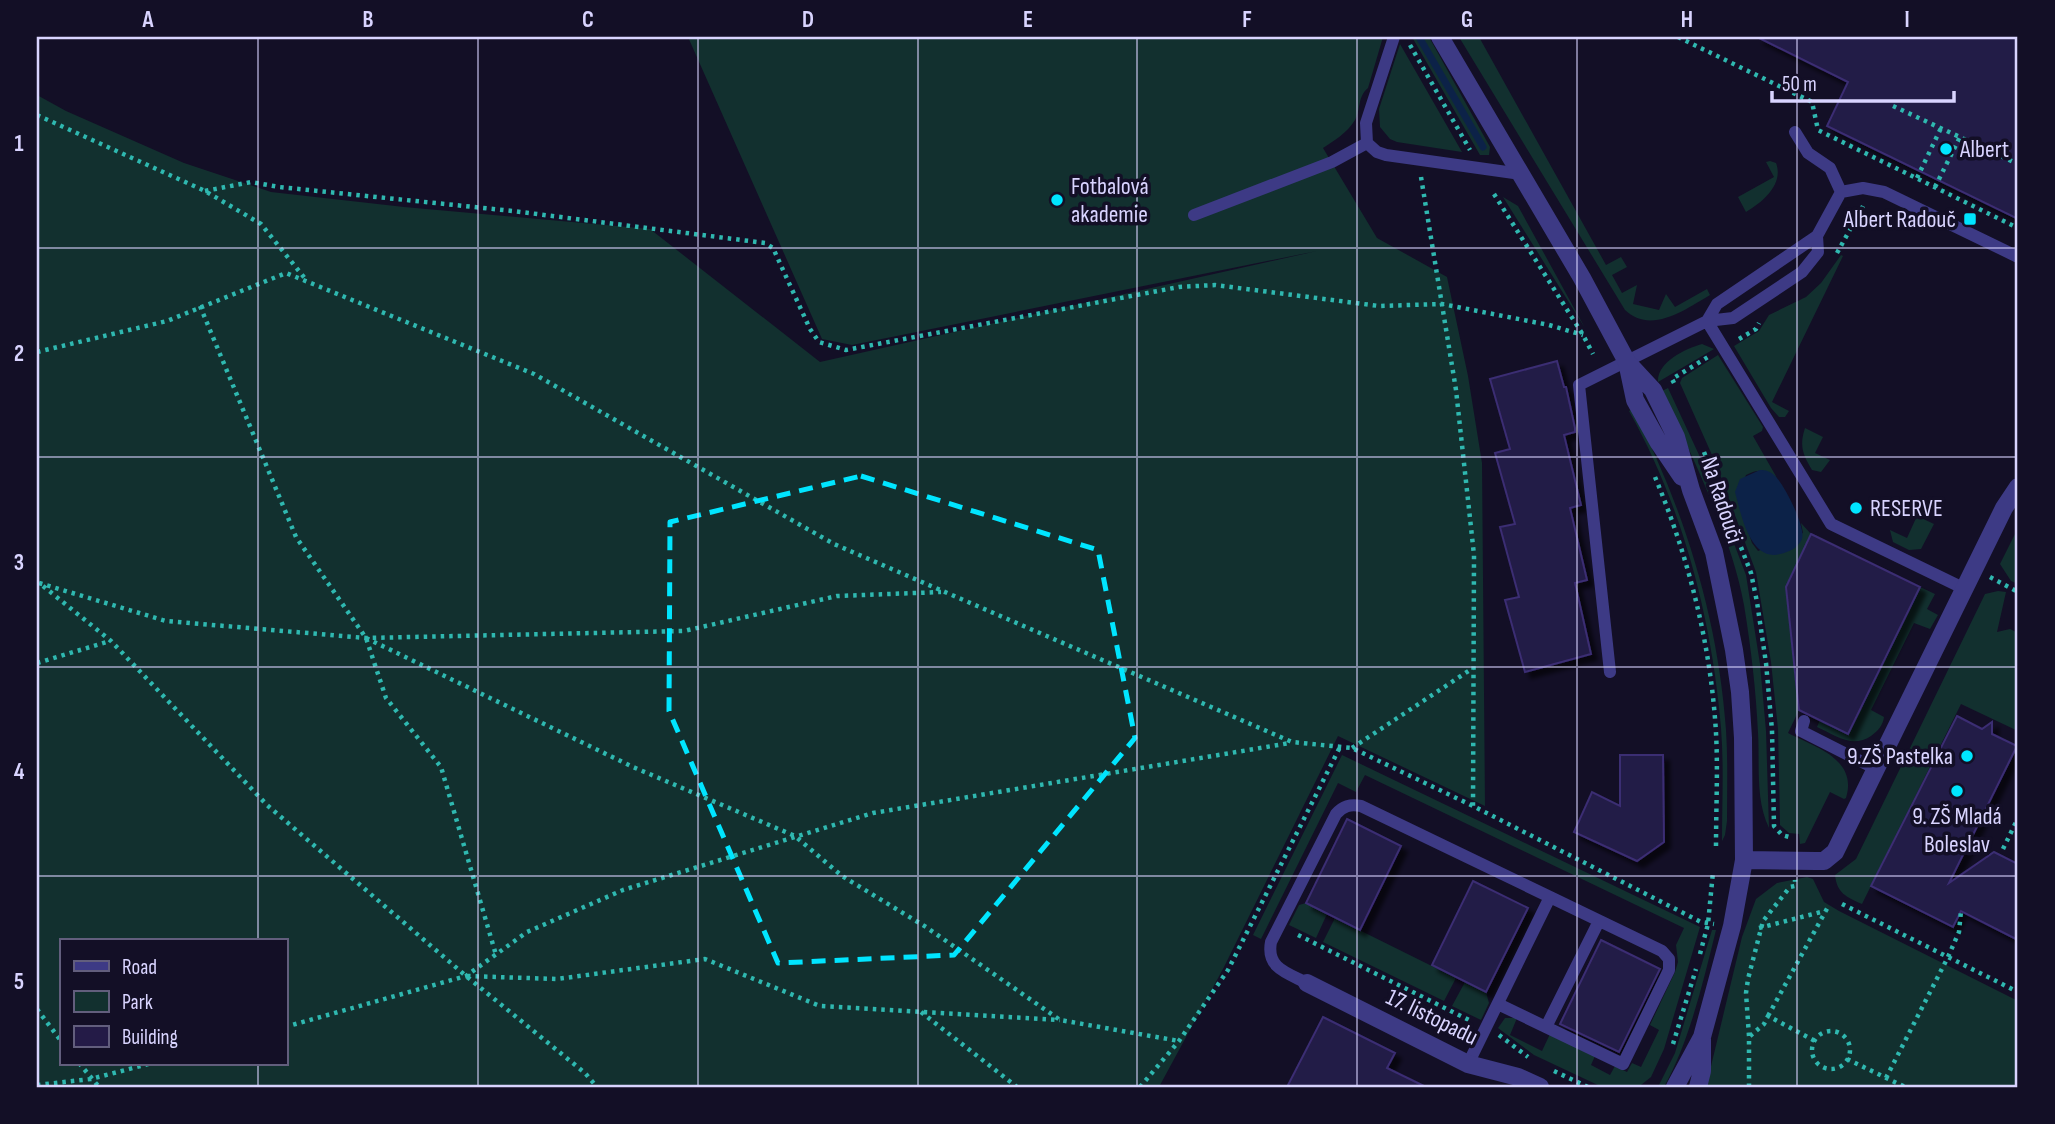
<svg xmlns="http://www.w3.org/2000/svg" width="2055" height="1124" font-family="'Sofia Sans Condensed',sans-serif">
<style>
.green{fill:#12302f;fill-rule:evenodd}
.water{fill:#0c2248}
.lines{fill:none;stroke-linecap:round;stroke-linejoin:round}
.stream{stroke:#0c2248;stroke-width:7}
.building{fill:#241b47;stroke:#3b2d73;stroke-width:2;filter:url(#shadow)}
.path{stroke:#2fb8b0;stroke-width:4.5;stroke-dasharray:3.5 5;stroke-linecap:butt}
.service{stroke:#3d3a85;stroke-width:12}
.minor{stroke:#3d3a85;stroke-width:18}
.marked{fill:none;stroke:#00e5ff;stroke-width:5;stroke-dasharray:14 9;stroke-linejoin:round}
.grid{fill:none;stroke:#d9d4ff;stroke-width:2;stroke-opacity:0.55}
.poi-dot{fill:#00e5ff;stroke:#130f26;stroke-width:2.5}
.labels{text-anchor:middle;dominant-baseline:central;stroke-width:7;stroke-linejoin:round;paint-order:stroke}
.poi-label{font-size:24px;fill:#d9d4ff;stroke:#130f26;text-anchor:start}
.street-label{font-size:24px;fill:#d9d4ff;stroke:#130f26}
.neatline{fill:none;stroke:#d9d4ff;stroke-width:2.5}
.grid-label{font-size:23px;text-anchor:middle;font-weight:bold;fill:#d9d4ff}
</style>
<defs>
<filter id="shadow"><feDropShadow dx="6" dy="6" stdDeviation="2" flood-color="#0009"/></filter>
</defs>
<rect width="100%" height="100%" fill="#130f26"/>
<path class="green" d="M688 37H1383L1368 88C1357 97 1361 110 1355 120 1348 132 1334 141 1323 148L1377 238 1447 277 1468 376 1482 463 1485 806 1338 736 1224 967 1159 1087H37V95L66 111 184 163 271 192 404 207 650 229 820 362 1317 251 852 345 822 339ZM61 940H285V1063H61Z
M1412 37H1429L1490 147 1489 155H1480Z
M1459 37H1479L1606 265 1621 257 1627 267 1612 275 1622 293 1637 285 1633 304 1659 310 1666 294 1675 307 1707 289 1710 295C1686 309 1651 335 1625 310Z
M1400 44 1462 152 1397 142 1390 139 1380 127 1379 109Z
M1770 161 1776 163C1784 184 1763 202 1746 212L1738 197 1774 177 1766 162Z
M1503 197 1518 206 1585 328Z
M1841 255 1843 256 1772 402 1789 411 1785 417H1779L1771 408 1734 346 1759 331 1769 315 1806 297 1821 283Z
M1702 344 1714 349 1658 382C1657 362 1685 349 1702 344Z
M1718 355 1763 427 1762 431 1753 436 1777 478C1766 469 1758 469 1746 475L1737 498 1752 543 1758 551 1803 533 1801 523 1811 534 1786 587 1799 710 1788 733C1815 747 1858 759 1846 798L1844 799 1830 792 1805 843 1800 844 1799 834 1789 833 1780 825 1778 729 1771 662 1756 572 1716 464 1680 383 1682 378Z
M1668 388 1706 470 1746 575 1760 664 1766 731 1769 828C1755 799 1760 764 1758 733 1756 690 1751 648 1744 605 1731 534 1692 457 1662 391Z
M1633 409C1684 509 1718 617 1726 730 1728 760 1727 791 1727 821L1725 835 1722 841C1722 803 1724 766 1721 728 1712 620 1683 507 1629 411Z
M1805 428 1823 437 1815 453 1830 460 1821 472 1812 470C1803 455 1799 446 1805 428Z
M1917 516 1934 524 1921 549 1909 550 1893 542 1890 530 1907 538Z
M2018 528V584L2011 581 2000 564Z
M1920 587 1935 594 1927 609 1938 615 1930 629 1914 623 1871 710 1884 717C1883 725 1878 731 1871 736 1852 749 1835 735 1817 727L1820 720 1848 734Z
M1998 591 2006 592 1997 632 2010 629 2018 633V731L1961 704 1862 904C1846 897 1837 893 1835 875L1856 859 1985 594Z
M1342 755 1700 927 1664 1049 1651 1077 1641 1085 1602 1087 1534 1055 1498 1028 1505 1018H1517L1510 1035 1542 1051 1550 1034 1595 1056 1591 1065 1610 1075 1615 1066 1627 1072 1632 1063 1641 1067 1659 1030 1650 1025 1675 972 1678 962 1676 945 1684 928 1365 775 1356 792 1338 783 1261 939 1253 935Z
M1807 877 1813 879 1824 902 1839 911 2018 1001V1087H1706L1742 937 1756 899 1777 883Z
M1306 903 1327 914 1316 938 1289 925 1299 905Z
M1335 918 1456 978 1444 1001 1323 942Z
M1712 930H1716C1703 982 1690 1040 1664 1087H1658L1675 1053Z
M1465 982 1486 992 1489 1003 1481 1020 1452 1006Z"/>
<path class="water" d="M1760 470C1766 470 1770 471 1775 476 1784 484 1806 527 1802 539 1798 548 1789 552 1780 554 1750 562 1741 514 1735 492L1740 479Z"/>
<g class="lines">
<path class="stream" d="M1419 37 1483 147"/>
</g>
<path class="building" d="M1757 37H2018V219L1827 126 1848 82Z
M1557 361 1564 387H1566L1575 428V432L1564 435 1581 505 1570 508 1587 580 1575 583 1591 654 1525 672 1505 600 1519 597 1500 527 1515 524 1495 453 1510 449 1490 379Z
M1811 534 1920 587 1848 734 1799 710 1786 587Z
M1957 716 1982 729 1992 722V734L2017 746 1949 883 1994 852 2018 864V940L1961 911 1953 927 1871 886Z
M1620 755H1663L1664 842 1637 861 1574 832 1592 792 1620 806Z
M1347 819 1401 846 1360 930 1306 903Z
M1473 881 1528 908 1486 992 1432 965Z
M1601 940 1660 969 1619 1052 1560 1024Z
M1323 1017 1395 1053 1387 1068 1426 1087H1287Z"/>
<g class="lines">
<path class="path" d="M1678 37 1812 102 1818 130 2018 228
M1410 45 1470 150
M1893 106 2018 164
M37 115 205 191 261 224 307 281
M1421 177 1456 390 1474 555 1473 806
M1917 178 1941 128
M1935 187 1960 137
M205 191 251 182 279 187 513 211 765 243 773 248 810 329 819 342 846 350 1179 287 1215 285 1379 306 1442 304 1549 325 1583 335
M1494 194 1583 335 1593 354
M1837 253 1863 206
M200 306 296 537 366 638 386 698 441 767 496 955
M1739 339 1756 329 1759 323
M37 352 167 321 286 273 534 374 834 544 1292 742 1352 748 1473 806 1701 922 1714 924
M1674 383 1672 379 1708 357
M1704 452 1751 573 1757 602 1766 663 1772 730 1774 826 1782 835 1793 838
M1655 477C1689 558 1711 646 1716 733 1718 771 1716 808 1716 846
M1990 577 2018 592
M39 583 166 621 366 638 684 631 837 596 941 592
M43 586 111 641 267 805 466 976 585 1073 597 1087
M366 638 633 767 795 836 842 876 926 927 1060 1020 1179 1041
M37 663 110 641
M1352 748 1473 668
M2003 849 2018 818
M1842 904 2018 992
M1759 928 1825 911
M1298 935 1471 1021
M1700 954 1708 924 1713 872
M467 976 557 979 705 959 820 1006 1060 1020
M37 1009 61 1041
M921 1012 1017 1087
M1768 1016 1829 905
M285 1027 466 976 527 932 623 890 873 813 1290 743
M1812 1050a19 19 0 1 1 38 0a19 19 0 1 1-38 0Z
M1499 1035 1528 1057
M1750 1036 1764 1024 1768 1016 1815 1041
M1673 1044 1696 969
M1847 1059 1905 1087
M79 1063 99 1087
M1554 1071 1588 1087
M1886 1078 1948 957 1959 932 1961 911
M37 1085 91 1079 152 1063
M1140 1087 1179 1041 1228 970 1340 747
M1749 1087V1036L1746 993 1748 979 1763 921 1790 887 1795 886V880"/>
<path class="service" d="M1795 132 1808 153 1830 168 1841 192
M1367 143 1377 152 1386 155 1521 174
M1194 215 1332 162 1367 143 1366 123 1394 37
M1707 321 1831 524 1965 589
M1707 321 1717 304 1817 236 1841 192 1863 188 1884 192 2018 257
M1610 672 1579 385 1707 321 1733 318 1802 272 1818 252 1817 236
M1804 721 1801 731 1876 769
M1307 983C1287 973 1266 968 1271 942L1336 814C1343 806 1350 804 1361 806L1550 897 1468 1064
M1498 1004 1623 1064 1669 970V959L1662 951 1550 897
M1546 1027 1599 921"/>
<path class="minor" d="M1440 37 1582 278 1627 362 1653 390 1676 437 1691 490 1714 552 1734 650 1740 692 1743 738 1744 860 1732 926 1702 1037V1071L1698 1087
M1627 362 1635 400 1659 443 1682 477
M1744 860 1816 861H1824L1835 852 2004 508 2018 487
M1307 983 1468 1064 1518 1077 1540 1087
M1675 1087 1702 1037"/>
</g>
<path class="marked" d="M861 476 1098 550 1135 738 954 955 778 963 669 711 670 522Z"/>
<path class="grid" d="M258 37V940M478 37V1087M698 37V1087M918 37V1087M1137 37V1087M1357 37V1087M1577 37V1087M1797 37V1087M37 248H2018M37 457H2018M37 667H2018M37 876H2018M258 1063V1087"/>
<g class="poi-dot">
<circle cx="1946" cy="149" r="7"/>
<circle cx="1057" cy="200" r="7"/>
<rect x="1963" y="212" width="14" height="14" rx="3.5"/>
<circle cx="1856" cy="508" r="7"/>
<circle cx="1967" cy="756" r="7"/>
<circle cx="1957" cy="791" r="7"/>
</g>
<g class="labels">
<g class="poi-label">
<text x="1960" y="149">Albert</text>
<text x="1071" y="186">Fotbalová<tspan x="1071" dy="28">akademie</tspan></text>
<text x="1956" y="219" text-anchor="end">Albert Radouč</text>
<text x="1870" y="508">RESERVE</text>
<text x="1953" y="756" text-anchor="end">9.ZŠ Pastelka</text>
<text x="1957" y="816" text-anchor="middle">9. ZŠ Mladá<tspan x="1957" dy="28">Boleslav</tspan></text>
</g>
<g class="street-label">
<text transform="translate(1722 500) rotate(72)">Na Radouči</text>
<text transform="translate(1432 1017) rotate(26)">17. listopadu</text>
</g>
</g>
<rect width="2055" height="1124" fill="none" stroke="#130f26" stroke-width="77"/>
<rect x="60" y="939" width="228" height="126" fill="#130f26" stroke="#625e7d" stroke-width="2"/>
<rect x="74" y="961" width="35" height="10" fill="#3d3a85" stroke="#625e7d" stroke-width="2"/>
<text x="122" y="974" font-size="21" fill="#d9d4ff">Road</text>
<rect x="74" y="991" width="35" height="21" fill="#12302f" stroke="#625e7d" stroke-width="2"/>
<text x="122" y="1009" font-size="21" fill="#d9d4ff">Park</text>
<rect x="74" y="1026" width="35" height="21" fill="#241b47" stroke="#625e7d" stroke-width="2"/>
<text x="122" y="1044" font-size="21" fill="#d9d4ff">Building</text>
<path d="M1772 91v10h182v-10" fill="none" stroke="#d9d4ff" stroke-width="3.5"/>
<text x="1782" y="91" font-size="21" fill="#d9d4ff" stroke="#130f26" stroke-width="5" paint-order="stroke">50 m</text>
<rect x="38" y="38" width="1978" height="1048" class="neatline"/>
<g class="grid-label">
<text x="148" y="27">A</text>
<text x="368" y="27">B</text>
<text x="588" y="27">C</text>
<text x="808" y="27">D</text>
<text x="1028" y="27">E</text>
<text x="1247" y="27">F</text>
<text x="1467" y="27">G</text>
<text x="1687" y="27">H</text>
<text x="1907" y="27">I</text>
<text x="19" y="151">1</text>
<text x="19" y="361">2</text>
<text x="19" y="570">3</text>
<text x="19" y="779">4</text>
<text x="19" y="989">5</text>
</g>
</svg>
